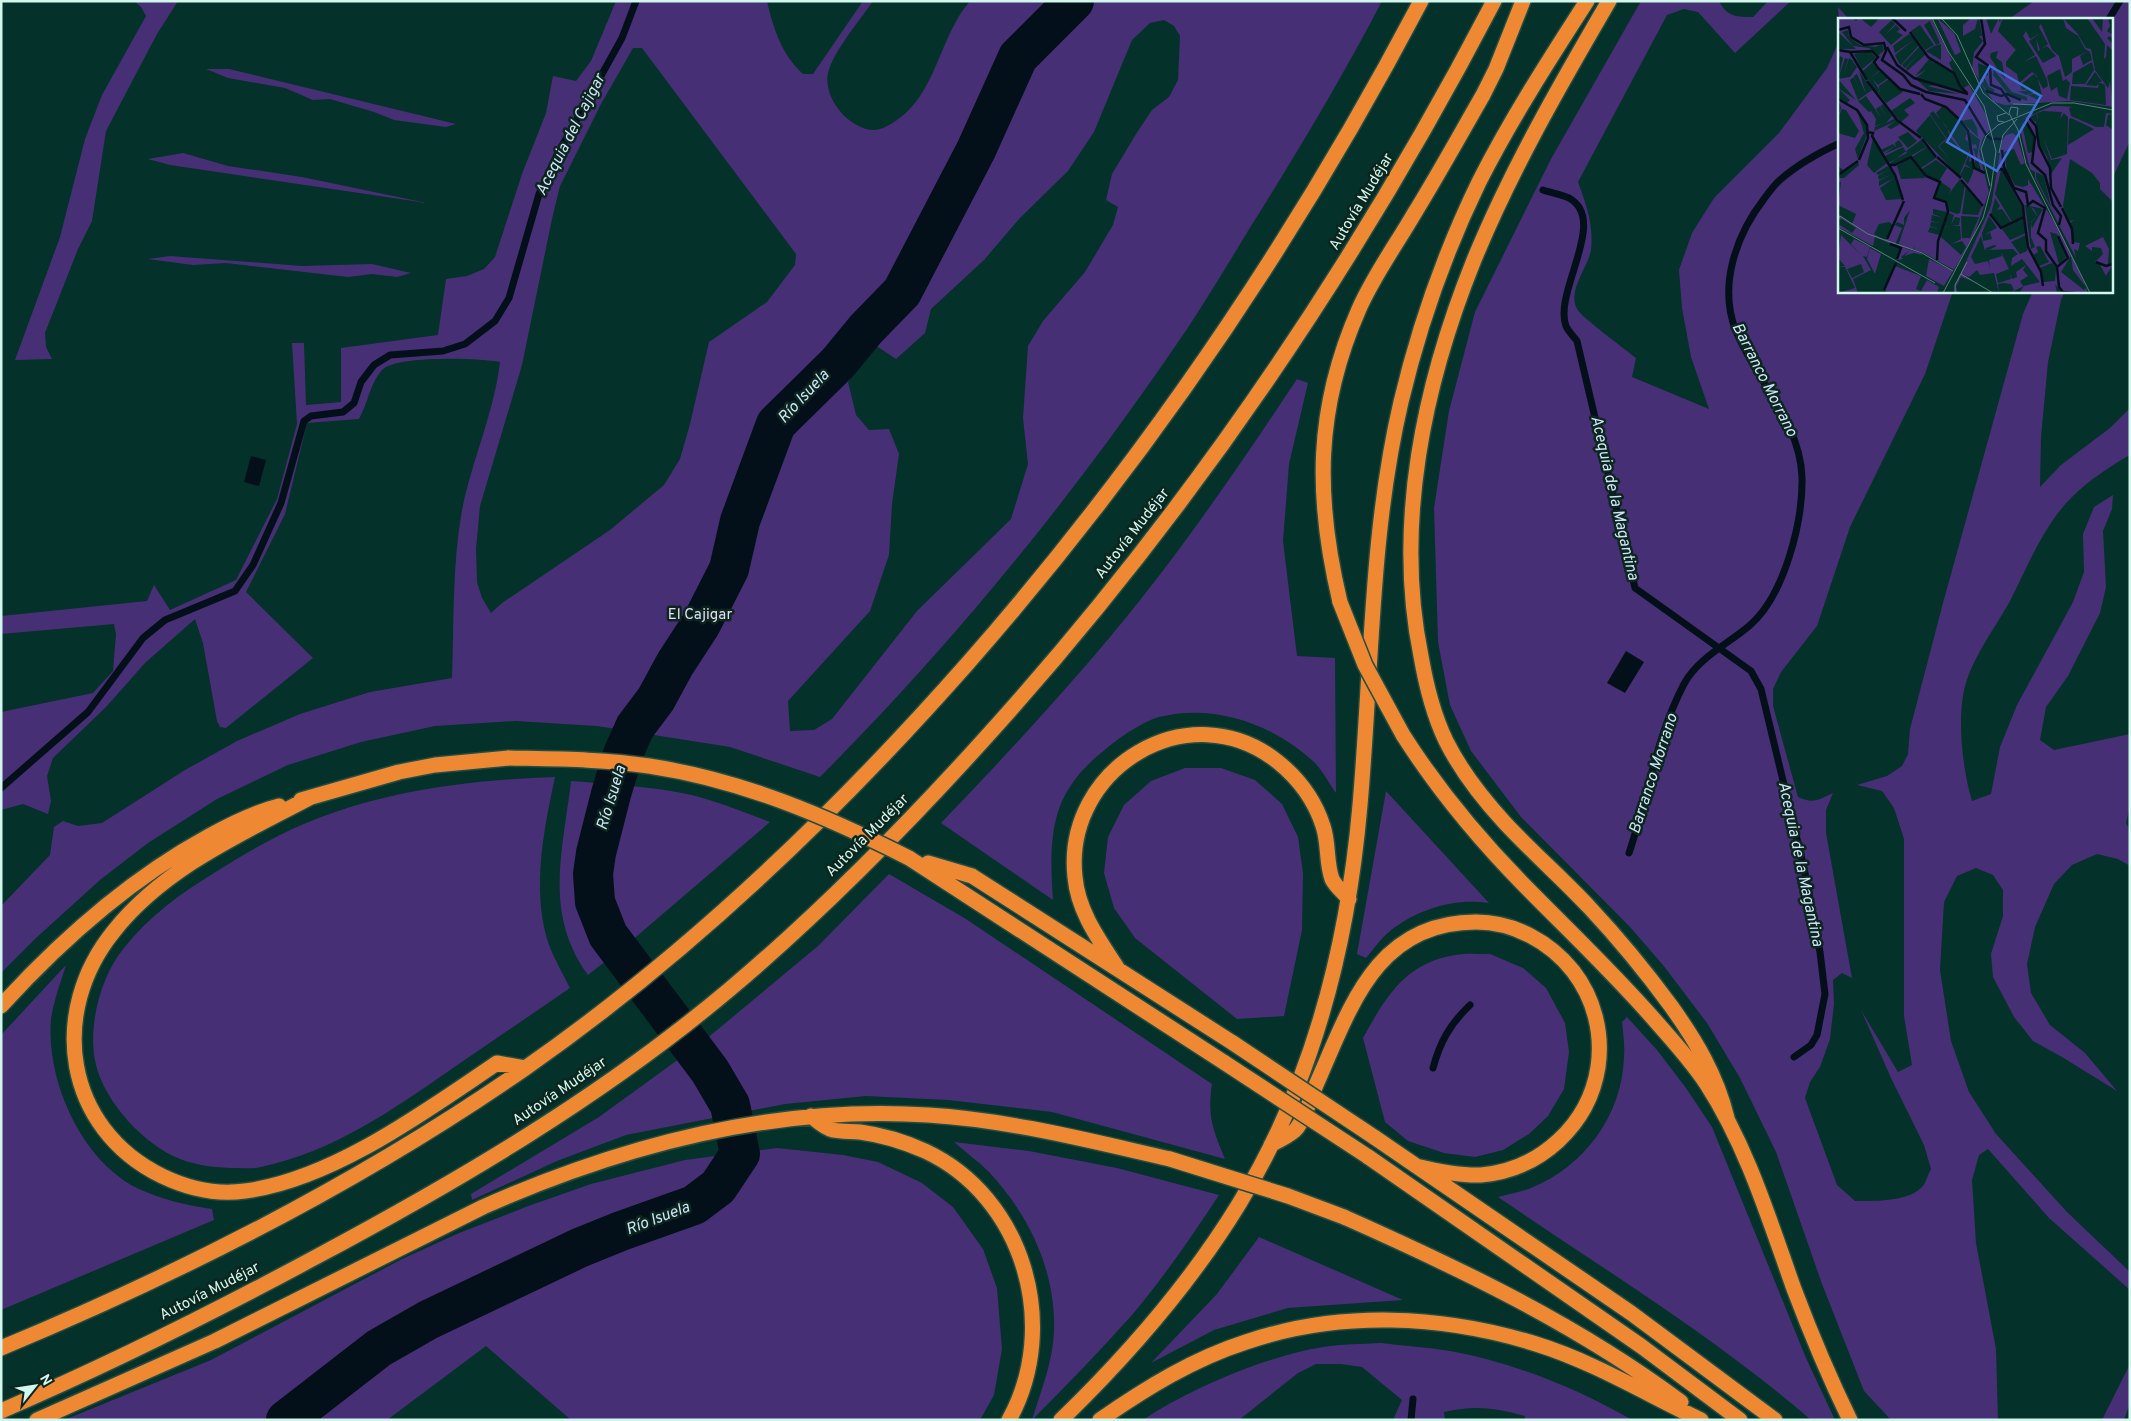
<svg xmlns="http://www.w3.org/2000/svg" width="2131" height="1421" font-family="Overpass,sans-serif">
<style>
.green{fill:#472f75;fill-rule:evenodd}
.water{fill:#031019}
.lines{fill:none;stroke-linecap:round;stroke-linejoin:round}
.stream{stroke:#031019;stroke-width:7}
.river{stroke:#031019;stroke-width:40}
.highway-casing{stroke:#214d44;stroke-width:18}
.highway{stroke:#ee8832;stroke-width:15}
.highway-bridge-casing{stroke:#214d44;stroke-width:18;stroke-linecap:butt}
.highway-bridge{stroke:#ee8832;stroke-width:15}
.labels{text-anchor:middle;dominant-baseline:central;stroke-width:5;stroke-linejoin:round;paint-order:stroke}
.street-label{font-size:15px;fill:#d2f7ec;stroke:#0c251f}
.park-label{font-size:15px;fill:#e3ddf5;stroke:#0c251f}
.water-label{font-size:16px;font-style:italic;fill:#cde5f5;stroke:#0c251f}
.inset-river{fill:none;stroke:#031019;stroke-width:2.5}
.inset-road{fill:none;stroke:#568077;stroke-width:1}
.view{fill:#4170dc;fill-opacity:0.15;stroke:#4170dc;stroke-width:2.5}
.inset-edge{fill:none;stroke:#d2f7ec;stroke-width:2.5}
</style>
<rect width="100%" height="100%" fill="#043129"/>
<path class="green" d="M134 1H178L157 34 106 131 92 221 78 249 45 333 46 347 52 359 15 360 60 237 85 139 102 95 146 16 141 7Z
M616 1H767C773 28 782 55 803 74H813L863 1H873C860 20 833 52 828 73 823 98 848 128 873 130 881 130 890 125 897 120 936 94 940 35 970 1H1382C1341 80 1295 156 1248 231 1228 264 1208 297 1187 329 1079 489 956 641 820 777L730 747 597 726 515 721 435 726 361 742 288 765 217 799 148 843 100 880 36 938 1 973V906L50 855 54 827 63 821 78 826 102 823 185 770 237 741 300 714 370 692 452 678C454 622 452 566 462 510 472 460 494 413 500 362 480 358 396 355 382 370 370 383 368 403 359 419L307 423 285 514 246 592 313 658 226 728 220 727 217 721 203 643 195 619 145 663 106 707 53 758 47 776 51 801 48 814 23 804 1 810V712L93 693 113 671 116 634 114 624 1 634V616L147 601 154 585 170 610 236 580 277 499 297 424 292 343H304L306 405 341 402V348L438 335 446 279 467 276 484 269 495 257 522 174 546 113 553 76 576 81 591 61ZM1164 20 1174 26 1180 36 1178 80 1169 97 1152 110 1136 134 1112 174 1106 200 1118 207 1113 225 1085 272 1043 321 1028 346 1023 418 1028 464 1011 519 917 611 832 719 814 730 790 731 788 701 870 611 889 555 892 504 899 454 889 429 869 430 856 415 848 382 875 345 896 359 925 333 931 309 984 260 1020 218 1068 171 1094 132 1132 40 1150 23ZM633 48H642L796 254 795 265 767 302 709 342 690 424 680 459 664 485 610 530 502 603 491 613 482 598 477 582 476 549 480 506 522 365 552 219 560 186 601 104Z
M1641 1H1719C1727 17 1737 17 1753 17L1768 1H1791L1735 53 1698 12 1684 9 1667 15 1578 182C1586 204 1594 226 1591 250 1588 268 1567 290 1577 309 1580 316 1626 350 1636 358L1632 377 1709 409 1691 357 1682 308 1679 270 1692 233 1714 198 1779 133 1827 68 1840 39 1838 7 1849 19H1840V291H1953L1925 374 1850 527 1817 626 1781 672 1773 689V706L1798 797C1813 804 1819 800 1833 793L1826 810V833L1852 978 1842 973 1833 980 1834 1004 1830 1039 1820 1067 1810 1082 1805 1098 1837 1185 1855 1201C1874 1201 1908 1202 1922 1187 1926 1183 1928 1174 1931 1169L1924 1145 1891 1078 1861 1010 1898 1072 1912 1065 1904 1016V839L1894 808 1882 791 1857 785 1887 776 1902 766 1908 754 1910 729 1943 603 2023 314 2033 291H2065L2061 300 2048 362 2041 437 2040 487 2061 465 2110 428 2130 408V455C2110 466 2088 481 2072 497 2043 526 2028 566 2010 601 1994 630 1968 663 1963 696 1958 727 1963 771 1972 801L1991 794 2000 747 2017 705 2073 602 2084 572 2083 534 2094 507 2113 495 2112 509 2103 531 2106 587 2100 613 2068 676 2046 707 2040 740 2054 750 2130 734V806L2126 823 2130 831V866L2118 859 2097 854 2072 865 2054 884 2035 927 2027 964 2031 993 2050 1025 2085 1053 2117 1091 2062 1057 2033 1041 2014 1017 1993 977 1991 954 2003 916V890L1993 875 1976 868 1957 876 1944 902 1940 970 1951 1041 1969 1092 1996 1134 2067 1212 2130 1272V1290L2049 1218 1988 1149 1979 1155 1972 1180 1976 1243 1996 1349 1998 1420H1891L1864 1391 1822 1284 1776 1152 1740 1078 1707 1023 1663 965 1630 927 1521 817 1471 751 1450 705 1438 642 1434 508 1449 411 1475 312 1551 159Z
M2034 1H2130V141L2112 179V19H2009Z
M206 69H229L456 124 446 127 394 120 374 112 330 99 313 100 285 88 228 78Z
M183 153 228 166 302 177 427 203 170 165 148 159Z
M170 256 302 266 372 264 411 273 397 277 372 274 348 277 226 263 193 265 148 259Z
M1297 379 1308 383 1289 464 1283 541 1297 656 1335 658 1336 793C1329 783 1322 770 1314 762 1273 724 1214 703 1159 717 1144 721 1120 737 1107 748 1087 764 1070 781 1060 806 1049 835 1051 871 1053 900L941 823C994 768 1045 713 1094 656 1169 569 1234 474 1297 379Z
M1185 768H1221L1255 780 1282 804 1298 837 1303 873 1302 930 1284 1016 1237 1019 1135 938 1114 908 1104 873 1108 837 1124 805 1151 781Z
M555 777C544 829 532 886 547 939 552 955 562 972 570 988 531 1015 492 1041 453 1068 394 1109 333 1152 261 1167 253 1169 245 1168 238 1168 218 1168 198 1166 180 1159 144 1145 105 1102 96 1065 87 1028 100 977 124 948 148 917 181 893 214 873 236 859 258 846 280 835 364 793 463 780 555 777Z
M571 781C608 784 645 786 682 793 712 799 741 811 770 822L630 942 588 975C543 913 563 851 571 781Z
M1386 791 1489 903C1454 898 1418 909 1390 931 1381 938 1374 949 1366 958L1357 954Z
M889 874 966 919 1212 1084C1207 1117 1213 1129 1225 1159L1052 1112 948 1100 866 1096 785 1104 626 1135 557 1161 472 1200 471 1194 599 1117 705 1040 818 946Z
M1490 954 1523 968 1546 988 1565 1023 1569 1052 1564 1089 1548 1116 1529 1134 1503 1150 1475 1157 1444 1153 1408 1141 1385 1122 1363 1038C1385 998 1405 963 1455 955 1466 953 1479 954 1490 954Z
M66 965C61 982 53 1002 51 1020 46 1081 82 1162 139 1189 163 1200 186 1205 212 1209L214 1220 1 1310V1035Z
M1627 1017 1657 1050 1686 1088 1712 1127 1806 1358 1835 1420H1811C1714 1336 1603 1269 1498 1197 1509 1194 1521 1192 1531 1188 1585 1166 1622 1115 1624 1057 1625 1045 1623 1033 1622 1022Z
M954 1142 1029 1151 1117 1168 1219 1195C1192 1236 1164 1277 1132 1315 1100 1351 1066 1386 1032 1420 1041 1391 1053 1361 1054 1331 1056 1271 1029 1215 989 1172 978 1161 965 1152 954 1142Z
M777 1148 843 1155 878 1162 922 1183 953 1207 983 1249 997 1288 1002 1349 994 1395 980 1420H571L486 1346 387 1420H64L211 1360 402 1259 459 1233 531 1205 591 1184 685 1160Z
M1259 1237 1403 1300 1288 1308 1214 1330 1151 1363 1217 1294Z
M1381 1343C1404 1346 1427 1347 1450 1351 1512 1362 1577 1388 1632 1420H1525V1416C1493 1408 1477 1405 1444 1412L1445 1420H1393L1402 1400 1362 1367 1341 1364H1316L1298 1373 1239 1420H1143C1191 1388 1267 1356 1323 1347 1342 1344 1362 1344 1381 1343Z
M2130 1364V1403L2124 1420H2102Z"/>
<path class="water" d="M251 456 266 460 259 486 244 482Z
M1626 651 1644 662 1625 693 1607 683Z"/>
<g class="lines">
<path class="stream" d="M2109 19 2120 1
M1543 190C1551 193 1561 194 1569 198 1609 220 1553 292 1566 326 1568 331 1574 337 1577 341L1635 588 1751 671 1761 689 1804 868 1820 952 1825 994 1817 1035 1811 1045 1794 1057
M1 788 88 712 143 638 165 620 235 591 253 565 281 503 304 421 311 416 343 412 354 403 361 382 374 365 390 355 443 351 465 344 495 321 509 298 539 194 557 155 622 38 636 1
M1629 853C1648 797 1656 737 1684 684 1698 658 1728 644 1749 626 1784 597 1803 522 1802 477 1800 421 1756 381 1736 331 1718 286 1736 235 1764 199 1769 192 1774 185 1780 180 1798 164 1818 153 1840 143
M1433 1068C1440 1042 1450 1024 1470 1005
M1411 1420 1413 1399"/>
<path class="river" d="M286 1420 379 1348 428 1320 579 1248 621 1231 694 1205 718 1187 740 1154 730 1105 710 1071 608 935 595 902 593 874 596 853 611 794 623 754 635 727 656 699 675 664 701 624 729 569 740 521 776 424 838 363 866 329 902 292 976 150 1018 57 1074 1"/>
<g class="highway-casing">
<path id="highway" d="M1609 1C1560 85 1511 170 1474 260 1424 384 1394 524 1421 656 1426 685 1433 714 1446 741 1461 771 1482 798 1505 823 1532 852 1563 879 1590 908 1619 939 1646 972 1671 1006 1696 1041 1717 1076 1727 1118
M1340 602C1315 497 1315 409 1359 309 1374 275 1396 245 1414 214 1438 175 1460 135 1483 95L1496 69 1523 1
M1403 735C1438 790 1478 838 1523 884 1569 931 1616 975 1659 1025 1675 1043 1692 1062 1706 1083 1747 1146 1769 1219 1794 1289 1811 1334 1829 1377 1850 1420
M311 797C241 834 164 868 114 931 48 1012 64 1128 162 1176 187 1188 217 1195 245 1191 332 1180 426 1111 497 1063L525 1068
M301 800 399 772 435 765 509 758
M909 858 1225 1063
M928 863 972 876 1233 1043
M1118 969C1100 941 1078 912 1075 877 1063 768 1190 691 1278 762 1299 779 1315 801 1323 826 1329 843 1326 863 1332 879 1335 886 1344 893 1349 899
M1 1006C62 939 130 879 209 836 231 824 255 812 279 806
M811 1116C817 1121 826 1129 833 1130 842 1132 851 1131 860 1132 882 1135 905 1142 925 1151 1024 1197 1061 1326 1009 1420
M1374 1137 1631 1313 1775 1420
M1271 1145C1279 1140 1292 1135 1297 1128 1306 1116 1310 1099 1316 1085 1350 1009 1375 922 1476 922 1514 922 1550 942 1573 971 1594 998 1603 1033 1598 1067 1589 1125 1540 1170 1481 1175 1460 1176 1437 1171 1416 1166
M1367 1156 1641 1346 1740 1420
M1344 1217C1461 1269 1578 1325 1681 1402
M1 1348C184 1272 361 1182 524 1069 689 954 835 814 968 663 1145 461 1296 239 1421 1
M1 1411C108 1365 212 1313 314 1258 460 1180 603 1096 730 989 819 914 901 831 979 745 1183 521 1354 270 1494 1
M37 1420 215 1341 483 1207C623 1145 774 1105 928 1115 1010 1120 1090 1141 1170 1159
M1061 1420C1128 1355 1190 1284 1239 1204 1313 1083 1348 944 1360 805 1372 670 1370 534 1401 402 1419 326 1445 252 1479 182 1511 119 1549 60 1587 1
M1100 1420C1146 1388 1193 1359 1246 1342 1340 1310 1443 1315 1536 1344 1594 1362 1646 1394 1701 1420"/>
</g>
<use href="#highway" class="highway"/>
<g class="highway-bridge-casing">
<path id="highway-bridge" d="M1340 602 1365 665 1403 735
M509 758C556 759 603 759 649 766 742 780 826 816 909 858
M1233 1043 1374 1137
M1225 1063 1367 1156
M1170 1159 1288 1196 1344 1217"/>
</g>
<use href="#highway-bridge" class="highway-bridge"/>
</g>
<g class="labels">
<g class="street-label">
<text transform="translate(1362 202) rotate(-59)">Autovía Mudéjar</text>
<text transform="translate(1133 534) rotate(-52)">Autovía Mudéjar</text>
<text transform="translate(868 836) rotate(-45)">Autovía Mudéjar</text>
<text transform="translate(560 1092) rotate(-34)">Autovía Mudéjar</text>
<text transform="translate(210 1292) rotate(-27)">Autovía Mudéjar</text>
</g>
<g class="park-label">
<text x="700" y="615">El Cajigar</text>
</g>
<g class="water-label">
<text transform="translate(571 135) rotate(-63)">Acequia del Cajigar</text>
<text transform="translate(1764 380) rotate(63)">Barranco Morrano</text>
<text transform="translate(804 397) rotate(-47)">Río Isuela</text>
<text transform="translate(1614 498) rotate(77)">Acequia de la Magantina</text>
<text transform="translate(1654 774) rotate(-72)">Barranco Morrano</text>
<text transform="translate(612 798) rotate(-73)">Río Isuela</text>
<text transform="translate(1800 864) rotate(78)">Acequia de la Magantina</text>
<text transform="translate(658 1219) rotate(-21)">Río Isuela</text>
</g>
</g>
<g transform="translate(1838 18)">
<rect width="275" height="275" fill="#043129"/>
<path d="M14 0 18 3 22 0 33 9 37 5 32 0 37 5 41 0H93L114 42 111 45 122 67 125 70 131 67 148 97 153 111 145 120 141 133 151 174 136 217 116 252 84 234 76 232 77 228 75 232 60 228 72 192 66 200V207L59 204 57 207 64 210 57 227 82 235 85 237 76 235 66 238 72 232 63 239 65 241 59 242 62 230 37 219 35 228 0 209 2 207 14 215 18 210 4 201 0 202V196L14 206 17 199 7 194 17 199 18 196 0 187 3 164H0V160H6L21 147 20 144 0 157 5 152 0 148V115L17 120 21 113 8 92 4 91 0 99 3 90 0 80 9 85 12 82 0 70 18 82 0 61 12 59 19 49 15 44 11 58 15 43 11 40 5 59 10 41 7 40 1 58 5 40 2 38 0 43V31H18L0 14V1ZM54 2 57 6 46 18 58 7 62 11 50 22 59 14 65 17 53 27 41 14ZM92 3 102 25 98 27 86 7ZM82 7 96 27 87 32 73 13ZM10 12 11 19 22 27 37 29 44 26 46 32 40 38 31 30 15 28 4 14ZM71 16 77 21 57 35 55 28ZM77 21 81 27 63 47 61 45 57 37ZM103 26V42L88 33 96 28ZM82 28 84 33 67 50 64 47ZM32 33 38 40 24 51 16 36ZM84 33 87 37 69 53 68 50ZM92 40 96 42 94 45 99 43 115 54 121 68 128 74 78 60 89 51 77 58ZM35 44 37 48 28 57 37 48 41 53 30 62 42 53 50 60 40 67 34 60 42 73 40 75 37 73 25 53ZM21 53 34 72 20 82 12 62 16 59 24 78 16 58 19 56 28 76ZM51 61 65 74 48 85 41 76V68ZM78 61 106 68 98 67 89 68 122 76 91 73ZM28 78 37 91 31 94 20 83 24 81 32 92 24 81ZM72 80 77 85 66 92 71 97 63 104 53 93ZM45 86 54 98 48 105 56 101 62 106 53 111 49 109 58 103 36 113 37 109 45 105 37 108 38 101 33 93 37 91 44 102 38 91 42 88 50 101 42 89ZM105 88 123 104 129 115 127 121 134 127 121 158 78 113 92 97 108 121 100 128 114 144 101 128 112 119 122 131V129L98 95ZM95 93 108 108 112 118 109 121 92 96ZM20 95 28 106 29 116 20 141 17 131 26 115ZM134 101 139 110 140 119 123 103ZM70 114 79 123 70 130 60 119ZM132 114 142 122 139 139 143 152 136 150 138 139 135 130 139 131 138 126 135 127 130 122ZM35 120 49 145 36 155 29 147ZM61 122 65 128 46 136 57 128 46 134 43 132 55 126 58 129 57 125ZM83 122 88 129 59 146H51ZM65 129 69 135 50 145 47 138ZM89 129 98 140 83 150 74 139ZM133 133 131 144 136 142 135 154 130 166 122 157 127 148 134 151 127 146ZM73 139 83 151 87 160 63 161 59 148ZM98 142 109 150 101 163 89 158 84 151ZM50 148 55 156 64 181 48 182 42 170 56 160 41 168V163L54 156 41 162 40 158 52 151 40 157 38 155ZM122 161 127 167 122 195 119 196 111 193 107 183 97 179 103 164 113 171 111 176ZM128 168 144 188 140 197 124 196ZM95 191 109 194 101 217 90 214 92 209 101 211 92 208 93 204 103 205 93 203 94 197 106 200 95 196ZM111 195 116 197 113 207 117 199 122 200 121 207 104 209ZM123 198 141 199 132 220H124ZM51 204 55 207 47 222 36 216 41 206ZM108 208H122L123 221 114 226 124 223 128 229 123 237 103 219V212ZM99 0 116 15 123 34 117 37ZM133 0H140L137 11 125 18V7ZM141 0H148L153 16 161 0V4L165 0 160 13 178 32 180 29 168 44V48L179 56 181 65 194 54 198 57 205 71 210 68 209 62 198 38 184 45 197 37 185 18 188 13 192 21 203 15 191 23 205 45 218 38 209 28 200 33 198 20 202 32 210 26 202 11 201 9 203 6 214 32 221 38 227 59 234 54V41L250 33 242 38 245 47 254 42 252 34 247 31 240 18 228 10 225 0 239 15 248 30 253 31 257 52 270 70 272 63 275 89 232 83 167 87 156 84 134 51 136 34 145 23 141 18H144ZM160 33 158 40 164 44 167 61 156 49 159 50 152 39 153 35ZM254 44 256 52 247 66H234L235 55ZM140 45 150 49V57L146 59 151 69 157 72 155 74 147 72 143 65 146 64V59L145 63 141 61ZM222 51 225 63 228 61 232 65 229 81 221 78 219 69 213 73 209 58ZM156 52 174 74 189 79V83L170 76 155 57ZM257 54 264 63 258 68 248 67ZM196 56 200 61 204 78 202 83 190 77 199 75 203 79 199 74 188 77 180 73H187L191 71 184 72 182 67ZM261 64 267 67 268 87 232 82 233 68 260 70ZM249 0H254L264 14 265 0H270L272 8 269 13 275 17V22L272 18 269 20 275 26V33L269 27 268 39 266 41 267 26ZM214 88H221L234 89 231 90 233 98 258 109H266L268 95 275 96 270 97 268 107 275 112V184L262 171V165L254 155 232 141 225 188 231 203 236 202 232 205 235 224 242 225 240 233 236 231 238 240 197 160V154L192 151 182 112 188 99ZM205 93 224 94 222 101 226 95 230 99 229 136 214 141 205 119 213 142 224 140 213 156 209 139 202 128 198 104 192 100 198 95 199 99 200 101 199 95ZM233 100 256 111 230 127 231 101ZM187 103 196 119 195 134 190 135 184 106ZM198 154 206 158 213 189 198 160ZM175 115 179 119 187 145 183 147 176 131 166 134 169 153 177 167 185 169 190 167 186 151 190 167V161L223 215 248 269 235 252 233 238 223 254 246 272 248 270 250 275H224L217 266 219 275H181L186 268 172 275 176 272 173 266 165 265 160 266 161 275 156 255 142 257 139 252 131 259 124 256 134 263 123 259 118 269 120 275 117 274V268L153 188 164 123 168 117ZM163 152 184 189 186 198 174 204 157 176ZM157 180 162 188 159 192 164 191 173 204 163 209 153 196ZM187 187 205 191 194 210 193 205 199 198V197L196 191 193 189 199 198 193 204V219L197 229 193 231ZM151 198 159 210 149 215 148 217 152 214 154 221 145 223 144 215ZM185 201 188 215 172 222 164 211ZM212 214 219 216 228 239 221 246ZM188 217 189 233 182 236 173 224ZM143 218 147 233 148 230 156 227 159 228 151 232 175 231 180 236 174 240 173 248 184 241 202 264 185 268 182 263 190 258 185 252 188 247 178 254 179 259 174 261 172 255 173 261 160 265 158 256 171 251 163 234 164 238 151 242 152 250 150 243 137 246 133 239ZM202 228 211 244 201 248 195 237 200 234 198 229ZM214 245 218 250 217 263 205 264 201 250ZM3 217 23 237 13 226 16 221 32 229 29 239 25 238 33 252 15 261 20 275H0L17 270 7 249H0L7 248 0 240ZM23 246 26 254 14 260 9 251ZM265 219 271 231 270 246H275L268 258 261 245 257 244 265 236 263 230 254 229V233L247 228ZM32 230 43 236 37 256 29 241ZM91 241 115 253 106 268 88 258ZM57 248 83 258 78 271 83 273 89 262 101 269 99 275H49L47 272Z" fill="#472f75" fill-rule="evenodd"/>
<path class="inset-river" d="M54 0 68 13M143 0 147 26 138 39 152 49 153 67 163 71 172 84M0 12 11 9 13 19 26 27 46 25 48 33 44 42 65 57 73 67 88 74 127 82 148 117 153 121H165M72 14 90 39 116 55 122 68 129 75M49 29 59 47 76 60 130 76M0 32 12 34 29 62M12 34 34 33 40 39 36 44 40 50 62 71 82 76M29 63 59 102 83 120M148 73 163 78 169 76 183 82M83 76 87 81 108 89 121 101 130 113 136 150 147 155M0 81 19 92 29 107 30 120 21 142M191 100 198 108 201 128 212 150 213 170 223 189M187 102 197 119 194 145 207 157 215 187 223 198 221 207M29 114 35 115 34 118 57 157 65 182M84 121 98 139M164 132 166 149 176 170 188 174 190 187 195 183 207 190 200 215 208 222V233L219 249 221 269 225 274 237 275M99 139 123 160M51 147H57L73 139 88 158 102 164 96 180 108 184 110 194 100 223 99 242M160 152 164 151 185 188 186 199M0 157 20 143M123 162 145 188M224 190 234 211 235 226M152 196 163 210 186 199 190 229 203 254 205 268M49 221 66 183M52 226 63 230 59 241M258 244 268 248 275 246M219 249 230 240 220 218M46 272 58 245"/>
<path class="inset-road" d="M94 0 110 33 146 88 158 133 153 170 145 200 105 275M103 0 119 17 145 75 171 97M175 86 199 87M179 98 180 90 173 89 171 95 180 112 188 146 252 275M166 104 160 103 159 98 168 95M161 135 165 117 179 101M152 168 143 131 148 118 160 107 214 85H236L275 92M0 201 2 198 30 216 84 235 115 253M0 210 97 265M123 256 155 275M117 275V267L129 244"/>
<path class="view" d="M152 48 203 78 159 153 109 124Z"/>
<rect width="275" height="275" class="inset-edge"/>
</g>
<rect width="2131" height="1421" fill="none" stroke="#d2f7ec" stroke-width="5"/>
<g transform="translate(35 1386) rotate(60)" stroke="#0c251f" stroke-width="4" paint-order="stroke">
<path d="M0-4L9 19L0 12L-9 19Z" fill="#d2f7ec"/>
<text y="-8" font-size="14" font-weight="bold" text-anchor="middle" fill="#d2f7ec">N</text>
</g>
</svg>
